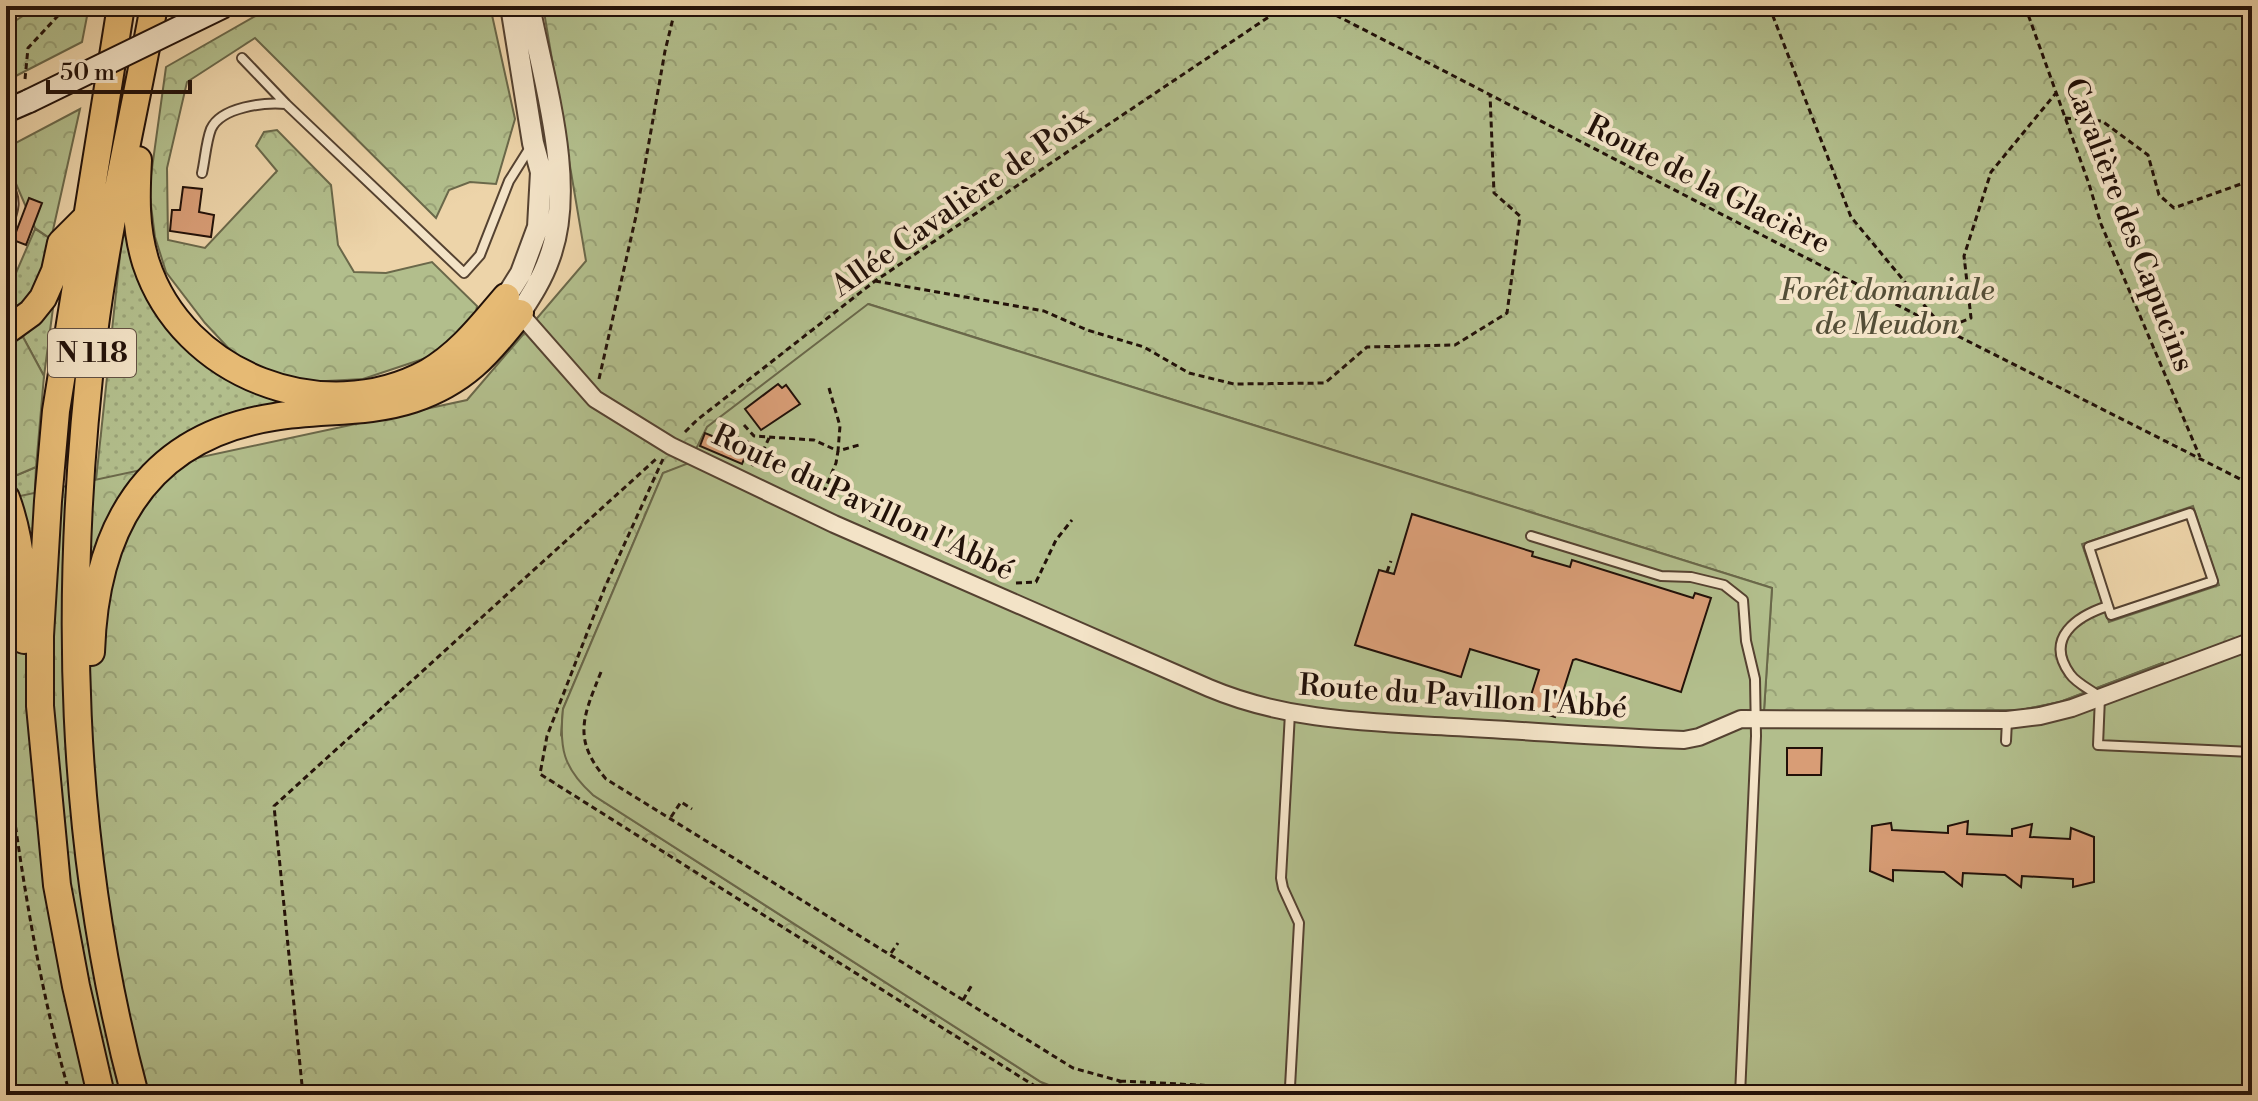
<svg xmlns="http://www.w3.org/2000/svg" width="2258" height="1101" font-family="'Libre Bodoni',serif">
<style>
.grass{fill:url(#grass-dots);stroke:#6a684a;stroke-width:2}
.forest{fill:url(#forest-crowns);stroke:#6a684a;stroke-width:2;fill-rule:evenodd}
.pitch{fill:#b2be8c;stroke:#6a684a;stroke-width:2}
.building{fill:#d89d76;stroke:#221109;stroke-width:2}
.lines{fill:none;stroke-linecap:round;stroke-linejoin:round}
.service-casing{stroke:#554231;stroke-width:12}
.minor-casing{stroke:#554231;stroke-width:20}
.tertiary-casing{stroke:#554231;stroke-width:24}
.secondary-casing{stroke:#221109;stroke-width:26}
.trunk-casing{stroke:#221109;stroke-width:30}
.path{stroke:#221109;stroke-width:3;stroke-dasharray:6 4;stroke-linecap:butt}
.service{stroke:#f3e3c7;stroke-width:8}
.minor{stroke:#f3e3c7;stroke-width:16}
.tertiary{stroke:#f3e3c7;stroke-width:20}
.secondary{stroke:#f3e3c7;stroke-width:22}
.trunk{stroke:#e6ba74;stroke-width:26}
.secondary-bridge-casing{stroke:#221109;stroke-width:26;stroke-linecap:butt}
.secondary-bridge{stroke:#f3e3c7;stroke-width:22}
.labels{text-anchor:middle;dominant-baseline:central;stroke-width:8;stroke-linejoin:round;paint-order:stroke}
.shield{fill:#f3e3c7;stroke:#615042;stroke-width:2}
.shield-label{font-size:28px;font-weight:bold;fill:#221109}
.street-label{font-size:30px;fill:#221109;stroke:#f3e3c7}
.park-label{font-size:30px;font-style:italic;fill:#544e37;stroke:#f3e3c7}
</style>
<defs>
<pattern id="grass-dots" width="8" height="8" patternUnits="userSpaceOnUse" patternTransform="scale(2)"><rect width="8" height="8" fill="#b2be8c"/><path d="M2 2h.1M6 6h.1" fill="none" stroke="#99a277" stroke-width="1.8" stroke-linecap="round"/></pattern>
<pattern id="forest-crowns" width="20" height="18" patternUnits="userSpaceOnUse" patternTransform="scale(2)"><rect width="20" height="18" fill="#b2be8c"/><path d="M2 6a3 3 0 1 1 6 0M12 15a3 3 0 1 1 6 0" fill="none" stroke="#99a277"/></pattern>
</defs>
<rect width="100%" height="100%" fill="#edd4a9"/>
<filter id="stains"><feTurbulence type="fractalNoise" baseFrequency=".0025" numOctaves="4"/><feColorMatrix values="0 0 0 0 .2 0 0 0 0 .09 0 0 0 0 .02 0 0 0 .5 -.17"/></filter>
<radialGradient id="worn" r=".72"><stop offset=".6" stop-color="#630" stop-opacity="0"/><stop offset="1" stop-color="#630" stop-opacity=".3"/></radialGradient>
<path class="grass" d="M124 218C144 280 154 333 214 369 237 382 276 393 302 402 272 407 240 411 212 421 163 440 120 514 88 555Z
M35 229 51 239C42 276 39 293 6 315V296Z
M55 293 44 376 23 337Z
M36 467 33 528 21 516 10 478Z"/>
<path class="forest" d="M38 6H89L82 42 6 81V27Z
M273 6H490L515 119 496 184 470 182 449 190 436 218 255 38 187 82 167 168 168 240 205 248 277 171 256 146 264 132 277 130 331 185 338 245 354 272 386 273 432 262 477 306 474 325 426 358 363 379 308 382 270 372 233 353 205 323 166 272 155 237 149 190 166 67Z
M543 6H2252V648L2166 678 2162 663 2060 702 2021 710 1764 711 1772 588 869 304 708 427 689 464 663 473 563 709 561 735 593 795 1041 1082 1074 1095H6V499L467 400 586 261ZM2193 506 2219 585 2109 622 2082 544Z
M80 109 51 239 35 228 14 179 6 171V148Z
M23 337 44 376 36 467 10 478 6 473V344Z"/>
<path class="pitch" d="M868 304 1772 588 1764 711 2021 710 2060 702 2163 663 2165 677 2252 648V1095H1074L1041 1082 593 795C563 768 559 748 563 709L663 473 689 463 707 427Z"/>
<path class="building" d="M183 187 202 189 199 212 214 215 211 237 170 231 172 210H180Z
M29 198 42 203 26 245 13 240Z
M778 384 782 388 786 385 800 404 761 430 745 409Z
M721 430 751 443 742 464 700 446 705 433 717 438Z
M1412 514 1533 552 1532 556 1570 567 1572 560 1693 598 1695 593 1711 598 1681 692 1576 659 1573 660 1555 717 1527 708 1539 670 1470 649 1461 677 1355 645 1379 570 1394 574Z
M1787 748H1822L1821 775H1787Z
M1968 821 1967 834 2012 836V829L2032 824 2030 837 2070 839 2071 828 2094 837V882L2073 887V879L2022 876 2021 887 2005 875 1963 873 1962 886 1944 872 1893 870V881L1870 871 1872 826 1891 823 1892 830 1948 833V826Z"/>
<g class="lines">
<g class="service-casing">
<path id="service" d="M242 58 286 104
M202 173C205 160 206 142 211 129 221 107 264 102 286 104L464 273 480 255 509 181 531 146
M6 183C19 200 13 212 6 230
M1531 536 1661 576 1691 577 1724 585 1743 600 1746 641 1755 679 1756 736 1740 1095
M2108 606 2089 547 2190 513 2213 581 2111 615 2108 606C2077 616 2044 638 2070 674 2076 683 2091 690 2100 697L2098 745 2252 752
M1290 713 1281 878 1283 888 1299 923 1290 1087
M2006 741 2007 720"/>
</g>
<g class="minor-casing">
<path id="minor" d="M515 308 595 399 671 446 834 524 1209 688C1287 721 1369 722 1453 727 1530 731 1607 737 1684 740L1699 737 1741 719 2007 720 2040 716 2072 708 2252 641"/>
</g>
<g class="tertiary-casing">
<path id="tertiary" d="M506 297 521 273 538 227 541 172 533 143 511 6
M520 313C531 296 542 279 549 259 577 185 544 82 529 6"/>
</g>
<g class="secondary-casing">
<path id="secondary" d="M6 111 29 101"/>
</g>
<g class="trunk-casing">
<path id="trunk" d="M138 160C136 196 135 228 146 263 183 376 323 429 427 373 460 354 482 325 506 297
M6 331 31 313 43 298 55 271 61 243 87 217
M6 498C23 544 24 591 24 640
M91 652C95 530 145 437 274 417 320 409 368 414 413 399 464 382 488 354 520 313
M101 1095 76 986 57 885 40 706V636L48 501 56 411 121 6
M135 1095C68 845 63 589 94 333 108 223 134 115 154 6"/>
</g>
<path class="path" d="M1318 6 1944 329 2252 485
M1769 6 1851 217 1944 329 1971 318 1964 256 1991 172 2056 93
M2025 6 2089 184 2101 224 2200 457
M25 79 28 48 67 6
M2065 118 2102 121 2148 155 2159 195 2174 208 2252 180
M875 281 1044 311 1087 330 1144 347 1189 373 1234 384 1325 383 1367 347 1455 345 1507 313 1520 216 1494 193 1490 94
M599 379 636 216 665 51 676 6
M829 388 840 426 838 451 859 445
M744 425 754 436 814 440 838 451 836 463 823 494
M685 432 697 420 875 281 1285 6
M663 459 605 587 547 736 540 774 1049 1095
M752 466 754 463 757 464 769 438
M822 496 843 490C851 503 862 509 871 521
M1387 572 1391 561
M1016 583 1036 582 1056 540 1072 520
M601 672C583 717 572 739 606 779L1073 1068 1120 1081V1095
M6 757C21 871 38 984 70 1095
M671 817 681 802 692 809
M891 953 898 943
M963 1000 973 983
M1120 1081 1276 1089
M1304 1091 1379 1095
M303 1095 274 806 656 459"/>
<use href="#service" class="service"/>
<use href="#minor" class="minor"/>
<use href="#tertiary" class="tertiary"/>
<use href="#secondary" class="secondary"/>
<use href="#trunk" class="trunk"/>
<g class="secondary-bridge-casing">
<path id="secondary-bridge" d="M29 101 224 6"/>
</g>
<use href="#secondary-bridge" class="secondary-bridge"/>
</g>
<g class="labels">
<rect class="shield" x="48" y="329" width="88" height="48" rx="6"/>
<g class="shield-label">
<text x="92" y="353">N 118</text>
</g>
<g class="street-label">
<text transform="translate(1708 185) rotate(27)">Route de la Glacière</text>
<text transform="translate(961 202) rotate(-35)">Allée Cavalière de Poix</text>
<text transform="translate(2129 225) rotate(69)">Cavalière des Capucins</text>
<text transform="translate(863 503) rotate(25)">Route du Pavillon l'Abbé</text>
<text transform="translate(1463 697) rotate(4)">Route du Pavillon l'Abbé</text>
</g>
<g class="park-label">
<text x="1887" y="291">Forêt domaniale<tspan x="1887" dy="34">de Meudon</tspan></text>
</g>
</g>
<rect width="2258" height="1101" fill="none" stroke="#edd4a9" stroke-width="32"/>
<rect x="8" y="8" width="2242" height="1085" fill="none" stroke="#221109" stroke-width="4"/>
<rect x="16" y="16" width="2226" height="1069" fill="none" stroke="#221109" stroke-width="2"/>
<path d="M48 80v12h142v-12" fill="none" stroke="#221109" stroke-width="4"/>
<text x="60" y="80" font-size="24" fill="#221109" stroke="#f3e3c7" stroke-width="6" paint-order="stroke">50 m</text>
<rect width="100%" height="100%" filter="url(#stains)"/>
<rect width="100%" height="100%" fill="url(#worn)"/>
</svg>
